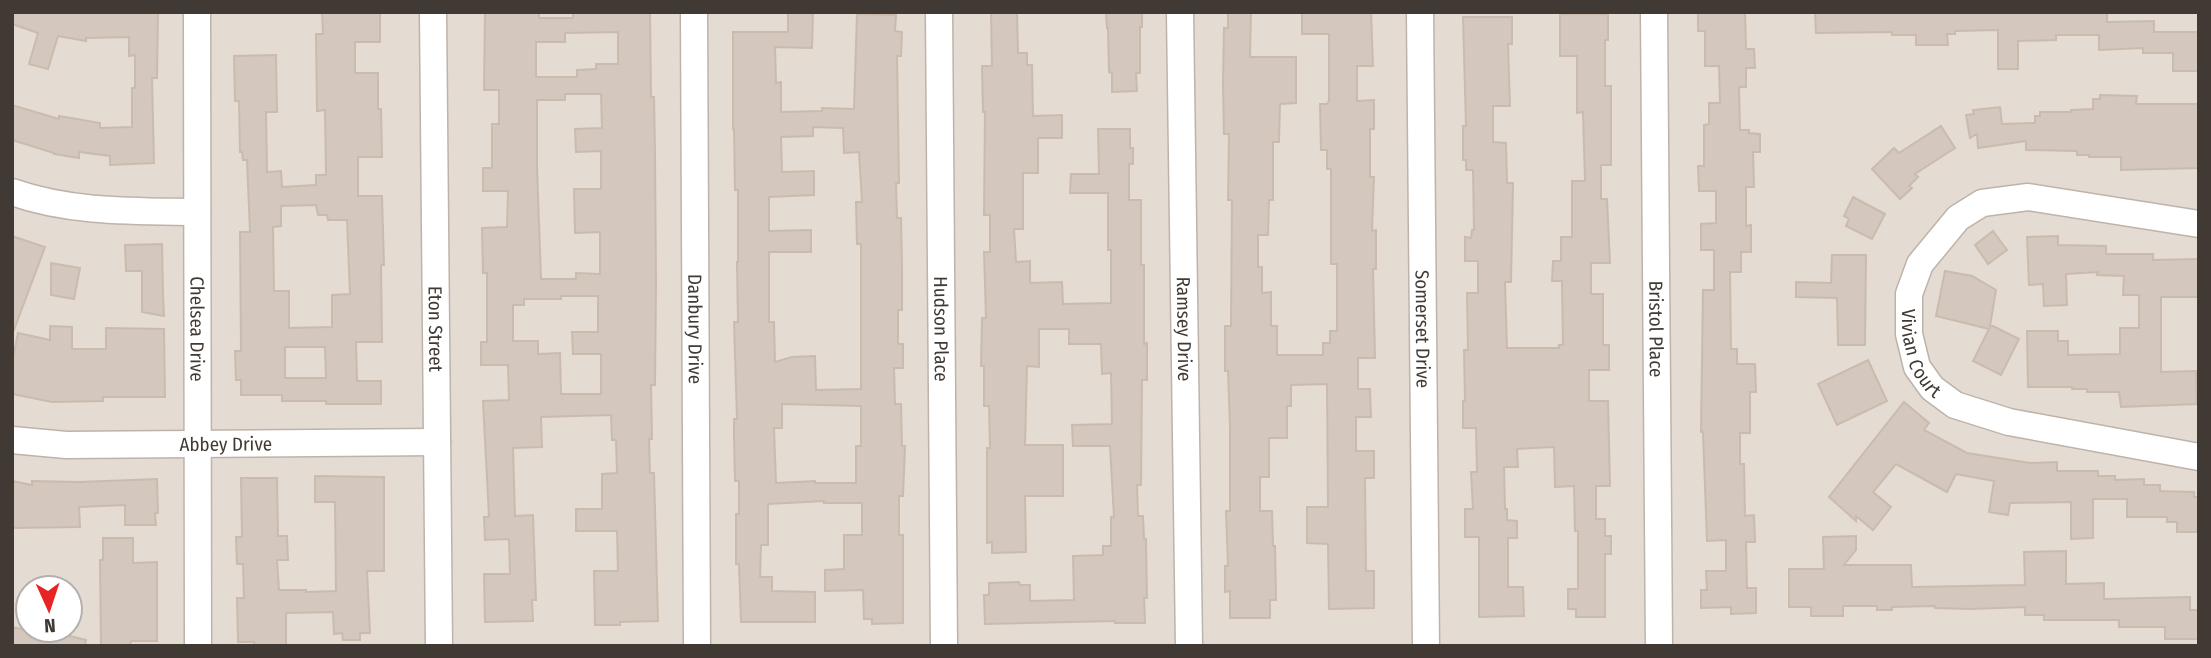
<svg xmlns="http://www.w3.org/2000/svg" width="2211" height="658" font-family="'Fira Sans Condensed',sans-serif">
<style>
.residential{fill:#e4dbd2;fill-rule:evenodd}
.building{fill:#d4c7bd;stroke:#cbbbae;stroke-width:2;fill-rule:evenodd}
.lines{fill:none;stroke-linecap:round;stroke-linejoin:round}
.minor-casing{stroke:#beb3aa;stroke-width:29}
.minor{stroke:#fff;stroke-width:26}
.labels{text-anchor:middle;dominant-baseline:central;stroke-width:5;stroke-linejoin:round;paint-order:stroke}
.street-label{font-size:19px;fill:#413a34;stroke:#fff}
</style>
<rect width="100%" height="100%" fill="#f0eae4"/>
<path class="residential" d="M12 12H2199V646H12ZM28 588H70V630H28Z"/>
<path class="building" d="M12 12H158L157 78H152L154 163 110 165V156L79 152V158L54 154V153L12 140V105L59 119V116L100 123V128L132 127V88H135V55L129 56V37L86 38V41L58 36 48 69 29 64 38 33 12 24Z
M322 12H380V42H355V73H378V109H381L382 157H358V196H382L384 265H381L382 342H356L357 381H381V404H326V401H282V395H241V380H236L235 351H241L240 232H250L247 160H243L242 152H240L239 101H235L234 56 276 55 277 112H266L267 172 281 171 282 187 316 185V175H326L325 110 317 111 316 34H323ZM316 205 318 215H327L328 220H347L350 294 332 295V327L289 328V291H274L273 227 281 226V206ZM285 347H325L326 378H285Z
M485 12H539V18H573V13L650 12 651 97H654L655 155 656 283 655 385H651L652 439H649L650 473H654L658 621 620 622V625H595L594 571H618L617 531H576V509H602V474L617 473 616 440H612L611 415 541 417 542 447 513 448 515 516 533 515 536 600H532L533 621 485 622 484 574H510L509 539 485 540 484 517H489L483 401 509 400 508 365H481V342H487V273H483L482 228 507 227 508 191H483V168H492V124H499V90H484ZM618 32V64H596V69L577 70V77H536V42H565V33ZM565 94H601L602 128 575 129 576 152 601 151V189H574L575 233 600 232V274L576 273V279H541L537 168V100H565ZM561 296H598V332H572L573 354H601V394H561L560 353 538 354V341H513V305H524V299H561Z
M788 12H813L812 48 775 47 776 83 781 82V112L822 111V108L854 109 857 14 896 15 895 31 902 32 901 56H897L899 183H896L897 218H901L902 267V310H898V344H903V368H894L895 404H901L902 446H905L903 496H899V535H903V623L872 624V619H864L863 590 825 591V570L844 569V535H862V503H824V501L768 504V545H761L760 577H772V591L815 592V622H741L739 564H736V514H739V481H735L734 437V419H737L734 322H738L737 262H738V190H735L734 129H733V32H788ZM813 127 843 128 844 153 859 152 862 202H856L857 244H861V389L816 390 815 356 792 357 775 362 774 322H769V252H811V230L769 231V197L814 195V171L782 172 781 137 813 136ZM782 404 861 406V446H856V483H815V481L776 483 774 428H782Z
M991 12H1017L1018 53H1027V65H1032L1033 116 1062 115V138H1038V173H1023V229H1014L1016 262 1030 261V283L1062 282 1063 304 1111 303V250H1108V193H1070L1071 174H1099L1098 129H1130V148H1133V164H1129V200H1141V265H1144V344L1147 343V380H1142L1141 485H1137L1138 516H1143L1144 539H1146L1147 598H1144L1145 623H1115V621L985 624 984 595H989V583L1019 582 1020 585H1030V601L1074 600 1073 556 1103 555V546H1111V517H1114L1110 446H1073L1072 425 1112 424 1111 373 1102 374 1101 344H1069V329H1039V367L1027 366 1025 445H1063V496H1025L1026 552 992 553V542L987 543V448H990L989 406H984V366H981L982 318H986L984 252H990V215H984L985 112H983L982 66H992Z
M1106 12H1142V27H1140V73H1136L1137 91 1112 92V73L1109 72 1108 28H1107Z
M1228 12H1251L1250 57H1296V103L1280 104 1279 142H1273V200H1269L1268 235H1258V267H1262V293L1271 292V326H1277V355H1323V343H1330V331H1337V264H1331V169H1327V150H1321L1320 104H1327L1329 101V34H1302V12H1371L1373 66H1357V101L1374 100V129H1370V177H1374L1372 231 1376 230V269H1373L1375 358H1358V389H1370L1371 417H1356V451H1374V478H1365L1366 571H1374V608L1329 609 1328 544 1307 543V507H1328L1327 384 1291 385V406H1287V438H1269V477H1260V511H1272L1273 546H1275L1276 600H1270V618H1230V591L1225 592V566H1228L1226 511H1230V428L1228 371H1225V326H1231L1232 200H1228L1229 134H1224L1223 85 1224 28H1228Z
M1698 12H1745L1746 49H1754L1755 68H1746V87H1739L1740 130H1749V133L1760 134V152H1753L1754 187H1746V226L1751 225V252H1741V272H1730L1731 349H1737V364H1755L1756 392H1750V433H1740V464H1744L1745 516 1754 515 1755 542H1746L1747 588H1756V613L1731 614V607L1701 608V590H1707L1706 571H1726V540L1707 541 1703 432H1701L1703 290H1714V250H1701V224L1716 223V191H1699L1698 166H1704V125L1709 124V103H1720L1719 66H1705V31H1698Z
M1815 12H2107V22L2154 21V32H2199V71H2173V53H2143V48L2099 50V35H2056V40L2018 41V69H1998V30L1955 31V34H1947L1948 45H1916V35H1892V32L1816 33Z
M1560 14H1608V40H1605V86H1611V165H1601V199H1607L1610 263H1591V294H1603V345H1609V370H1589V401H1608L1610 486H1596V519H1605V536H1611V554H1605V617H1576V609H1568V589H1578V531H1575L1574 486 1555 487 1554 447 1517 449 1518 467H1504L1505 509H1507V520L1517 521V538H1508V587H1523L1524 616 1479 617V537H1465V509H1473L1471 472H1477L1476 428H1463V401H1465L1464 350H1468L1467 293H1478V261H1465V237L1471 238 1472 230H1474L1473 170H1466V160H1463V126H1466L1463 17H1512V44H1508L1510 106H1493V142L1506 143 1507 183H1513L1511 282H1505L1507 348H1559V345H1563L1562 281H1552L1553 261H1561V237H1572V181H1585L1583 112 1577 113V56H1560Z
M2100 95 2137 96 2136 104H2199V168L2121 170V157H2089V155H2077V151L2026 150V141L1978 148 1977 134 1970 138 1966 115 1974 114 1973 110 2000 107 2002 124 2035 123V116H2040V112H2071V110L2093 109V99H2100Z
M1941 126 1955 148 1915 174 1918 177 1909 186 1912 188 1900 199 1872 169 1894 148 1899 153Z
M1853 197 1885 214 1872 239 1846 226 1849 219 1844 216Z
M1993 231 2007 250 1988 264 1975 245Z
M12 236 45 247 14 330H12Z
M2058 236V245L2106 246V254H2153V260L2199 259V297H2161V372L2196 371 2197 404 2121 407 2119 392H2087V389H2072V387H2028L2027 331H2058V341H2068V355L2120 354V328H2139V295H2123L2124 276 2097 275 2098 272 2066 274 2067 305 2044 306 2043 284 2029 285 2027 237Z
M162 244 163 296 164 316 142 312V271H126L125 245Z
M1832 255H1866L1865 345H1838L1837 298 1796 297V282L1831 283Z
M51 263 80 268 74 299 51 295Z
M1945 271 1972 276 1996 290 1990 326 1991 325 2019 339 2001 375 1973 361 1989 329 1936 316Z
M50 326 72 327V349H106V328L164 329 165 397H103V401L52 402 12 394V363L18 333 50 340Z
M1868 360 1887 401 1837 425 1818 384Z
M1904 402 1929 423 1924 430 1967 453 2030 463 2057 462V471H2098V476H2115V480L2144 479V485H2160V491L2194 492V497H2199V532H2177V522H2167V517H2127V499H2093V538L2071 539V502L2010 503 2008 515 1989 512 1994 481 1956 474 1947 492 1896 464 1873 492 1891 507 1873 530 1856 516V521L1829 497Z
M315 476 384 477V571H367L370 633H360V640H343L342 633 334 634 333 612 286 613V646H254V642H238L237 598H244L243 564H237L236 537H242L241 478H277L278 536H287L288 560H277L279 590H306V592L336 591 335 502H315Z
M157 479 158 513H155L156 525H125V505L79 507 80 527 12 528V481L32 485V481L79 482Z
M1856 536V550L1844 565H1911L1912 587 2025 585 2024 552 2066 551V584L2104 583V599L2190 597V610H2199V639H2165V627H2119V620H2044V615H2025V607L1971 609 1935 608V606L1892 607V610H1877V606H1843V616H1811V607H1789V569H1824L1823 537Z
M103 538H133V563L157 562V641H131L130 646H101L100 560H103Z
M12 627 27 630H46L86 640 85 646H12Z"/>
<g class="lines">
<g class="minor-casing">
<g id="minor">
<path id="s1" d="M197 12 198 646"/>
<path id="s2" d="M433 12 439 646"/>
<path id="s3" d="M694 12 697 646"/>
<path id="s4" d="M939 12 944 646"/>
<path id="s5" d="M1180 12 1189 646"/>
<path id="s6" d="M1420 12 1426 646"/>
<path id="s7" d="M1654 12 1659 646"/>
<path d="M12 192C72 213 134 211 197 212"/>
<path id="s8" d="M2199 224 2028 197 1982 203 1958 218 1920 264 1909 294V334L1917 367 1932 388 1955 405 2009 422 2199 457"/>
<path id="s9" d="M12 440 66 445 437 442"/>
</g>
</g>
<use href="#minor" class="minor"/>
</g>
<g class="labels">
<g class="street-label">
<text stroke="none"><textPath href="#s1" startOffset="317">Chelsea Drive</textPath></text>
<text stroke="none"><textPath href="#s2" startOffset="317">Eton Street</textPath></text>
<text stroke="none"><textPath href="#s3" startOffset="317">Danbury Drive</textPath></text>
<text stroke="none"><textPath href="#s4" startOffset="317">Hudson Place</textPath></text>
<text stroke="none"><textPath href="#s5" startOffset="317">Ramsey Drive</textPath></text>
<text stroke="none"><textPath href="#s6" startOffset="317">Somerset Drive</textPath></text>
<text stroke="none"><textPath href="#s7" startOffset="317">Bristol Place</textPath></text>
<text stroke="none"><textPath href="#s8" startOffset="401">Vivian Court</textPath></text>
<text stroke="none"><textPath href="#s9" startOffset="214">Abbey Drive</textPath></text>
</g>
</g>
<rect width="2211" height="658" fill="none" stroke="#413a34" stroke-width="28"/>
<g transform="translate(49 609) rotate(177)"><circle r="33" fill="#ffffff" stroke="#b3b0ae" stroke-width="2"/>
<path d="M0-5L12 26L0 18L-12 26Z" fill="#e82326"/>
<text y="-10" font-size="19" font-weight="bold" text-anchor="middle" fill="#413a34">N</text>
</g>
</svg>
